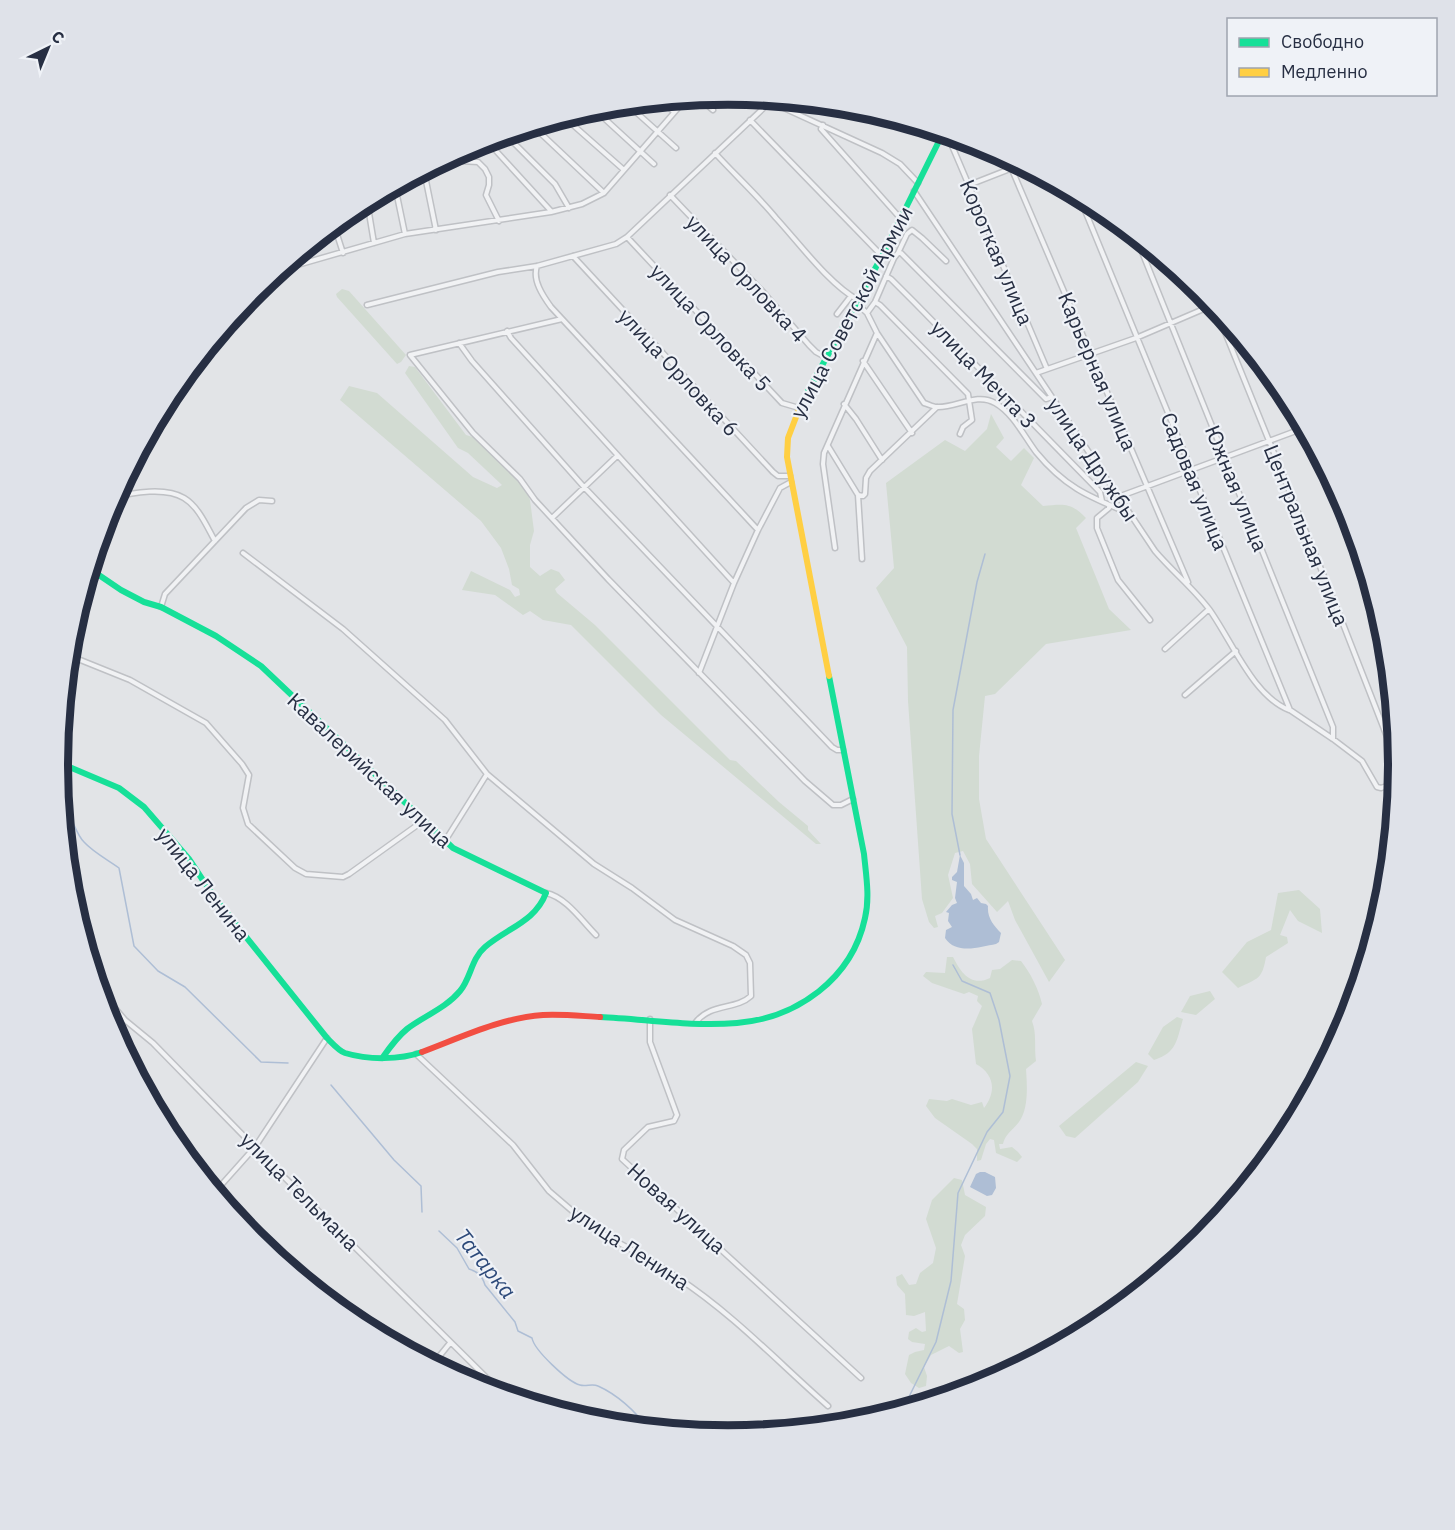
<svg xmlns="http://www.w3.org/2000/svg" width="1455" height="1530" font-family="'IBM Plex Sans',sans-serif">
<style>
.green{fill:#d2dbd2}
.water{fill:#aebed5}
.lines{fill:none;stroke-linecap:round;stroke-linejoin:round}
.stream{stroke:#aebed5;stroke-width:1.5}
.street-casing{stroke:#bfc1c5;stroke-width:7}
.street{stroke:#f1f2f4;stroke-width:4}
.fast{stroke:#16e098;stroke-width:6}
.slow{stroke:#ffcf43;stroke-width:6}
.jam{stroke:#f24e42;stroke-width:6}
.labels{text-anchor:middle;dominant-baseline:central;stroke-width:4.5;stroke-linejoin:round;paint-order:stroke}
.street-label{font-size:21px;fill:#272f43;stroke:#eff2f7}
.water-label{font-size:22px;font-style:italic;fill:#2d4a7a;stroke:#eff2f7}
.rim{fill:none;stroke:#272f43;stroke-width:8}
</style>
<rect width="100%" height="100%" fill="#e2e4e7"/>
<path class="green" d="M342 289 349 291 406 355 401 362 397 364 337 297 336 294Z
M409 366 415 367 466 435 476 438 509 469 525 488 530 500 534 531 530 545V567L540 576 551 569 559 572 565 580 555 589 557 593 595 625 730 760 736 761 779 802 808 826V830L821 844H816L661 715 571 625 543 620 530 611 523 615 495 595 462 590 471 571 510 590 515 597 520 595 519 589 512 585 509 569 501 548 481 521 340 400 349 386 377 393 473 477 497 488 502 485 468 453 458 448 405 373Z
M991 414 1004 438 996 447 1011 461 1024 448 1034 458 1021 485 1043 506C1063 504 1071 502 1086 518L1076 528 1109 609 1131 630 1046 644 995 694 985 696 979 756V799L986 839 1065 960 1049 982 1015 920 1008 901 997 912 972 884 970 864 963 851 955 853 948 875 953 898 942 913 935 916 938 927 934 928 929 922 922 899 908 701 907 647 876 588 894 568 886 483 945 440 965 451 987 429Z
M1299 890 1320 909 1322 933 1298 921 1290 910 1280 935 1287 937 1288 943 1266 957C1262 980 1258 978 1238 988L1222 972 1247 942 1271 930 1278 893Z
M947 957H953C961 973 971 987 990 978L992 970 1000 969 1012 960 1021 961C1031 974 1038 988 1042 1004L1032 1021C1037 1034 1034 1047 1036 1061L1026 1069C1027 1085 1029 1108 1019 1122 1013 1130 1005 1134 1003 1144H999L1000 1149 1012 1147 1018 1152 1022 1157 1017 1162 996 1153 994 1140 990 1139 986 1144 981 1160 977 1161V1149L972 1144 935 1118 926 1106 929 1099 947 1101 952 1099 971 1105 982 1102 984 1108C997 1091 994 1074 976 1064L972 1029 982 1006 977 1001 978 996 969 992 964 994 932 983 923 976 926 972 945 973Z
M1210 991 1215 999 1196 1015 1181 1012 1190 996Z
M1177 1017 1183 1019C1177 1039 1177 1053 1154 1060L1148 1054 1163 1027Z
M1136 1062 1148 1066 1138 1082 1075 1138 1066 1136 1059 1126Z
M954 1178 962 1180 965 1195 986 1207 985 1216 965 1235 961 1245 965 1256 957 1304 964 1309 965 1320 960 1329 963 1352 959 1353 949 1346 931 1355 924 1367 927 1376 926 1386 919 1388 911 1383 905 1374 909 1355 915 1352 924 1350 925 1344 912 1342 908 1339 909 1332 916 1328 922 1332 926 1331 925 1312 914 1316 906 1315 905 1294 897 1285 896 1277 902 1274 909 1285 916 1284 920 1273 933 1263 936 1248 926 1219 932 1200Z"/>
<path class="water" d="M960 855 964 863V886L971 894 973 900 977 898 981 903 986 904 988 906C987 918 994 926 1001 933L999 942 996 944C980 947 956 955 945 938L946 930 952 927 948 921 949 913 946 912 952 905 957 903 955 898 957 882 952 880V877L957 872Z
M980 1172H985L995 1177 996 1188 992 1195 987 1196 970 1187 976 1174Z"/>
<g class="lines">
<path class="stream" d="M61 806C73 814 74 832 84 842 93 852 108 860 119 868L134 946 158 971 185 987 261 1062 288 1063
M960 855 952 814 953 710 977 582 985 554
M331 1085 394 1160 421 1186 422 1212
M439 1231 457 1248 469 1269C478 1272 482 1275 485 1285L515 1322 518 1331 532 1338C534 1350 568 1382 580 1385 586 1387 592 1383 598 1386 616 1394 636 1411 647 1428
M903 1409 936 1342 951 1281 958 1193 987 1132 1003 1112 1010 1076 999 1020 990 993 962 981 953 965"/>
<g class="street-casing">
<path id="street" d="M698 97 713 110
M762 98 882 153 900 164 918 183
M662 101 674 112
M627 104 676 148
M593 108 654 164
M564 117 624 170
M750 120 882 256
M909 123 941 137
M823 125 821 129 901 219
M534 127 604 193
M947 134 1047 369
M506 135 555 184 569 208
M487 141 551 211
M715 153C735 175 757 195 776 218 799 243 829 284 858 300
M451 156 460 161 478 162 485 169 489 177V185L486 195 499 221
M1007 158 1188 582
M424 171 436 230
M969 185 1020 165
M395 186 405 234
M914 191 1155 551C1172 571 1193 588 1209 609 1232 641 1253 696 1289 710
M670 195 764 293 809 345 816 352 827 358
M1079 196 1290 710 1333 739 1362 761 1377 787 1381 788 1396 783
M367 201 374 243
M334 225 343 253
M627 237 782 403 799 408
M1136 237 1333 727V739
M898 253 907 234 912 230 922 238 946 261
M573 256 773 472 778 476H790
M288 263 294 266 405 234 551 212 582 204 604 193 686 99
M537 266C532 280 543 296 551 307L758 530
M886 276 891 279 914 302 1100 492 1102 501
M875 302 880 305 968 394 972 420 963 427 960 434
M857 304 867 313 877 333 924 403C928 404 933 407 937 407 956 408 977 392 995 403 1013 413 1024 436 1036 452 1064 486 1087 496 1126 512
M367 305 498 272 537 266 616 244 627 237 770 102
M1214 305 1336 606 1398 765
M867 313 875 302 894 258 898 253H901L1043 396 1046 399 1052 397
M837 314 851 296
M562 319 410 355 473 433 520 479 535 500 608 579 805 781 833 805H841L853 799
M507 331 511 338 734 583
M459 343 472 361 584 487 832 747 837 750H843
M863 361 912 433
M1036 373 1136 338 1213 305
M844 404 856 419 882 460
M828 446 858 495
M1337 490 1353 529
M858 495 863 496 865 494 866 478 870 471 937 407
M858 495 862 559
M1118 497 1304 428
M114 498C133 492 166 487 184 498 199 507 207 527 215 541
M1109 505V508L1097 518V528L1118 580 1150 620
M552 518 617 456
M835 548 823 464 824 453 877 333
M243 553 343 629 445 720 487 774 594 864 632 888 675 920 733 946 746 955 750 963 751 996C736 1010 711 1003 696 1022
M161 607 165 594 246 508 259 500 272 501
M1165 649 1209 609
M68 655 130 680 206 723 242 764 249 775 243 808 248 824 295 868 306 874 343 877 349 874 423 821
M699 673 734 583 758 530 780 488 791 482
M1185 695 1236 651
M445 841 487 774
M546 893C566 897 582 921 596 935
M98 988 125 1020 153 1043 277 1170 503 1394
M650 1019V1042L677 1115 674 1121 648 1127 624 1150 622 1159 861 1378
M416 1054 513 1145 549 1191 591 1227C620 1244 650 1259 678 1278 733 1314 779 1363 828 1406
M163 1125 220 1186
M215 1192 255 1147 327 1038
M433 1364 450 1343"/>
</g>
<use href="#street" class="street"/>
<path class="fast" d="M801 404 882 256 943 133
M90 569 121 590 144 602 161 607 216 636 261 666 453 848 546 893C535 922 507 928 485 947 471 959 471 978 460 991 446 1008 424 1016 407 1029 397 1037 390 1047 383 1057
M58 760 67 766 119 788 144 807 189 859 214 897 327 1038C332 1043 339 1051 345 1053 368 1060 400 1060 422 1052
M600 1017C645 1019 692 1027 737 1023 797 1018 852 979 865 918 870 897 866 875 864 854L829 676"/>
<path class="slow" d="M801 404 788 438 787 457 829 676"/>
<path class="jam" d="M422 1052C462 1037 501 1018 543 1015 562 1014 581 1016 600 1017"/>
</g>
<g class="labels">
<g class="street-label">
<text transform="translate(997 252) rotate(67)">Короткая улица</text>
<text transform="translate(747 278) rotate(47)">улица Орловка 4</text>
<text transform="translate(851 312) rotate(-62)">улица Советской Армии</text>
<text transform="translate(711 327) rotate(47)">улица Орловка 5</text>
<text transform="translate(1098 371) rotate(67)">Карьерная улица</text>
<text transform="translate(679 372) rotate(47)">улица Орловка 6</text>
<text transform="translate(984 374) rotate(46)">улица Мечта 3</text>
<text transform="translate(1093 459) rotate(56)">улица Дружбы</text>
<text transform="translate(1195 481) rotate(68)">Садовая улица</text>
<text transform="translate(1237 488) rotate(68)">Южная улица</text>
<text transform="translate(1307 535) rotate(68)">Центральная улица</text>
<text transform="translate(370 770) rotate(43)">Кавалерийская улица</text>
<text transform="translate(204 884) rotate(52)">улица Ленина</text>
<text transform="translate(300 1191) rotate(45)">улица Тельмана</text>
<text transform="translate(677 1208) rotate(42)">Новая улица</text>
<text transform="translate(630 1247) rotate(33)">улица Ленина</text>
</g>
<g class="water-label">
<text transform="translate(486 1263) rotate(51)">Татарка</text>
</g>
</g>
<path d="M0 0H1455V1530H0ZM68 765a660 660 0 1 1 1320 0a660 660 0 1 1-1320 0Z" fill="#dfe2e9" fill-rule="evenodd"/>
<path class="rim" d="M68 765a660 660 0 1 1 1320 0a660 660 0 1 1-1320 0Z"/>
<rect x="1227" y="18" width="210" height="78" fill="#eff2f7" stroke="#9fa4af" stroke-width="1.5"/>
<rect x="1239" y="38" width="30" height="9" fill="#16e098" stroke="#9fa4af" stroke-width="1.5"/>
<text x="1281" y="48" font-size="18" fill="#272f43">Свободно</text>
<rect x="1239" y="68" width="30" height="9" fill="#ffcf43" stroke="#9fa4af" stroke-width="1.5"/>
<text x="1281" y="78" font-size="18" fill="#272f43">Медленно</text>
<g transform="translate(48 48) rotate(43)" stroke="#eff2f7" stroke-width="4.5" paint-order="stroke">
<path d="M0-4.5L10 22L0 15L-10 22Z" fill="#272f43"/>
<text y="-9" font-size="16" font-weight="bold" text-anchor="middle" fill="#272f43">С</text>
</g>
</svg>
